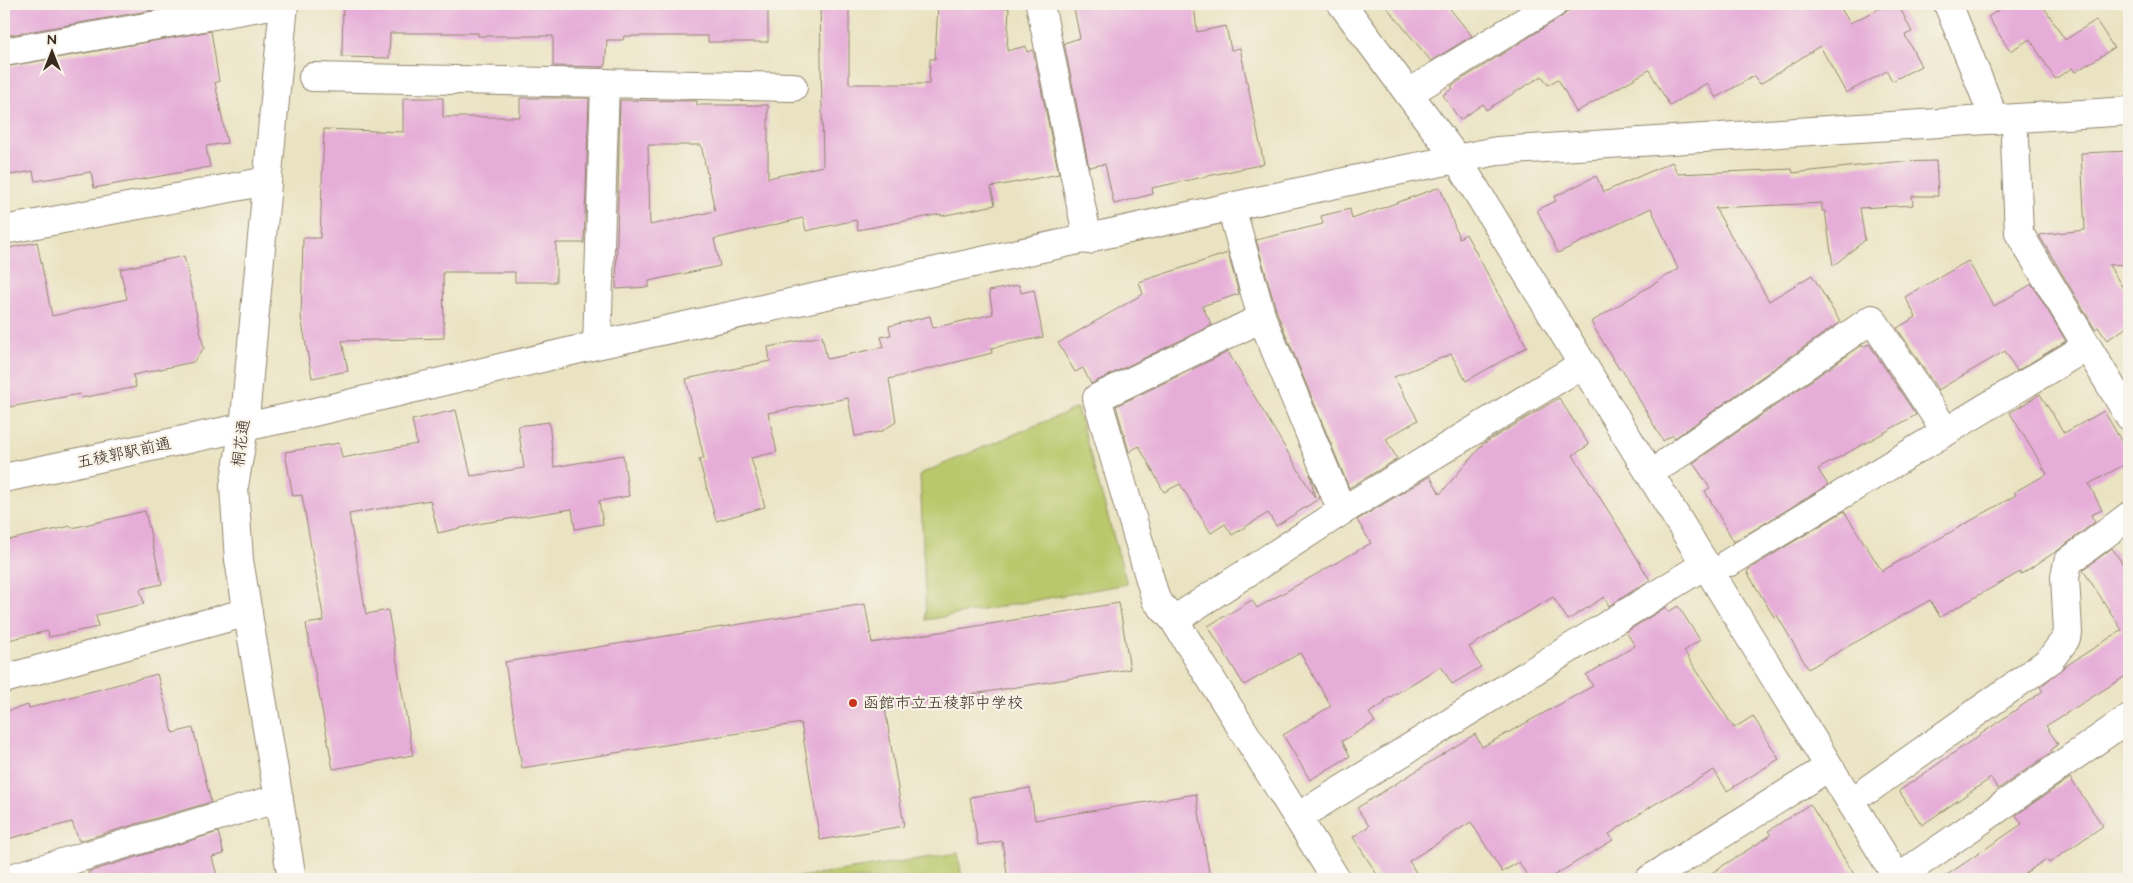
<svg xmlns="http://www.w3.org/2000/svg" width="2133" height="883" font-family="'Architects Daughter','Klee One',sans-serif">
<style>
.green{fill:#b8c86b;stroke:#7a7944}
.building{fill:#e6add8;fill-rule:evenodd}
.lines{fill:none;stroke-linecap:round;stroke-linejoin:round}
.minor-casing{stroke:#928670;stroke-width:30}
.minor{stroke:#fff;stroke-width:28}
.poi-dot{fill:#c8321e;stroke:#f7f3e8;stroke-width:2}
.labels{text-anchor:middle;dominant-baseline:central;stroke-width:4.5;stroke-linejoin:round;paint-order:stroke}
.street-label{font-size:16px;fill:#3b2a1e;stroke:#f7f3e8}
.poi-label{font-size:16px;fill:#3b2a1e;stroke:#f7f3e8;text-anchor:start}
</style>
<rect width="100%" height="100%" fill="#f7f3e8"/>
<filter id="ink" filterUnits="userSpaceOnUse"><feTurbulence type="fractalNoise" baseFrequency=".02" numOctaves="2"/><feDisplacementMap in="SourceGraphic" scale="10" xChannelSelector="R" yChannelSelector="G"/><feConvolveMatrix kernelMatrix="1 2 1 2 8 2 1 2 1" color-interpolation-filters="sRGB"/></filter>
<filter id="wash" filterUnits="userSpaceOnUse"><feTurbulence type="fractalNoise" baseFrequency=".0096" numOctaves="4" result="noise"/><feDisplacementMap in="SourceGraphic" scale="20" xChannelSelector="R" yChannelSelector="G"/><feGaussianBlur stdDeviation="1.12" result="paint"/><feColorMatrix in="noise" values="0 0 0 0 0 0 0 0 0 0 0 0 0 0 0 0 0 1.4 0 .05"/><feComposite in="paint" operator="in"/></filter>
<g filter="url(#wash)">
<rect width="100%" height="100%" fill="#eae3c2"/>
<path class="green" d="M1077 408 1127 584 926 620 920 474Z
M958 853 962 879H786Z"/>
<g id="blocks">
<path class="building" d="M4 4H188L4 36Z
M343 4H768V42H708V36H624L623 40H607L605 67 553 66V36H478V33H390L389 58 342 57Z
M938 4 1009 8 1007 51 1026 46 1027 52 1033 50 1059 174 991 187 995 205 941 216V214L858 230 856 220 806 231 803 218 714 239 720 266 649 281V287L616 289 620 100 697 101V105H768V178L823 166 820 5H849V84H929L930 59H935ZM648 145H701L715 211 650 225Z
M1073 4H1194L1197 32 1226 26 1231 50 1240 48 1264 164 1152 188 1153 194 1114 204 1105 164 1089 167 1064 43 1080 38Z
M1384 4H1446L1472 36 1431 61Z
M1578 4H1838L1850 23 1889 4H1898L1912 32 1905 35 1921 66 1892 81 1887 71 1846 93 1820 46 1760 84 1754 76 1716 98 1707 83 1670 106 1649 70 1576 112 1558 79 1548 85 1542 76 1486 110 1483 104 1460 120 1443 95 1453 88 1451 86 1561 17Z
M2008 4H2042L2065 40 2096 20 2114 48 2075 72 2072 68 2055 79 2030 39 2010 51 1988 17Z
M211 31 219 82H215L227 143 206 146 210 167 94 188 91 172 35 181 33 171 4 176V67Z
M403 98H443V117H520V98H589L584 243H556V282H515V272H443L444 338 342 341 348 371 312 378 301 317 303 238H320L324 129 403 132Z
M2129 151V264L2109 265 2129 298V326L2107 340 2098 327 2095 329 2039 235 2085 230 2081 153Z
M1936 161 1938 196H1912L1913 205 1860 208 1865 240 1833 266 1825 211H1822V203L1715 208 1769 301 1812 275 1840 322 1675 438 1673 435 1663 441 1621 368 1619 369 1591 322 1678 269 1651 208 1558 253 1537 210 1556 201 1554 197 1596 176 1604 192 1672 162 1678 174 1792 169 1793 173 1894 162Z
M1440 187 1459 238 1466 234 1527 347 1466 381 1451 354 1394 377 1418 420 1386 439 1397 459 1349 488 1277 313 1256 240 1323 224 1321 216 1350 209 1352 219Z
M37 242 52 316 127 299 120 269 184 256 204 348 193 362 133 375 136 387 81 398 80 394 4 408V249Z
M1228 253 1239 294 1202 306 1212 325 1091 384 1083 368 1075 372 1058 343 1143 294 1139 282Z
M1968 261 1994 306 2032 284 2066 341 2017 371 2005 351 1938 390 1897 328 1916 317 1905 297Z
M1019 285 1021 293 1034 290 1043 337 991 348 992 353 889 379 896 422 880 432 855 436 848 398 768 413 777 452 751 458 765 507 716 521 699 460 704 459 686 379 770 361 768 347 822 336 827 359 884 347 881 337 891 335 889 326 930 316 933 328 993 314 989 291Z
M1869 344 1916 415 1818 469 1828 485 1734 542 1705 491 1710 488 1693 463 1862 345 1863 347Z
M1228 352 1315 498 1310 474 1320 498 1276 526 1268 513 1232 535 1225 524 1211 533 1180 484 1164 492 1139 446 1129 452 1116 406Z
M2040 394 2064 433 2104 411 2129 454V462L2089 484 2102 510 2091 515 2095 522 2057 551 2021 574 2020 572 1940 617 1930 600 1808 669 1777 615 1774 617 1747 572 1749 569 1844 511 1882 571 2016 495 2014 492 2047 474 2010 413Z
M1559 398 1589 445 1573 455 1616 523 1650 580 1609 606 1604 597 1568 620 1553 597 1469 647 1481 667 1452 684 1441 666 1384 701 1385 703 1369 713 1375 722 1342 741 1350 756 1310 780 1283 735 1331 706 1300 653 1244 685 1208 626 1252 600 1257 608 1371 543 1357 520 1430 476 1440 494 1483 444Z
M456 410 471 476 524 468 518 426 549 422 554 467 623 455 629 496 599 501 603 524 575 529 572 509 483 523 438 533 430 500 349 514 366 614 388 610 413 755 333 769 306 624 324 621 302 495 293 496 285 452 339 443 342 458 417 444 412 420Z
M145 511 162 584 140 589 144 604 96 615 98 627 49 637 48 631 4 641V541L71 526 72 528Z
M2112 548 2129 573V674L2046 726 2058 744 2051 750 2052 752 1998 789 1991 778 1922 825 1899 791 2043 691 2040 687 2064 667 2122 630 2083 570Z
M1119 603 1130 669 885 708 904 826 820 840 801 723 522 768 505 662 865 604 872 643Z
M1678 606 1700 640 1684 651 1734 728 1753 716 1779 759 1727 791 1714 770 1655 804 1609 834 1613 840 1548 879H1529L1519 862 1502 872 1471 822 1409 861 1420 879H1380L1353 837 1369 826 1357 808 1475 734 1482 747 1593 686 1586 675 1635 646 1626 632 1666 607 1668 612Z
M157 674 173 733 193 728 211 802 79 841 72 822 4 840V712L28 705 29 708Z
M2070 778 2103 826 2049 863 2046 859 2017 879H1941L2022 824 2016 815Z
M1030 788 1035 820 1196 794 1210 879H1008L1002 841 978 845 970 797Z
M1810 804 1857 879H1702L1771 835 1768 831Z
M218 832 224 854 212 857 218 879H90L88 872Z"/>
</g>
</g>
<g filter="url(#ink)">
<use href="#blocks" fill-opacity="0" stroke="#928670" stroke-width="1"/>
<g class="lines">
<g class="minor-casing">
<path id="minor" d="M284 4 244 428 234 486 239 560 292 879
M1040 4 1088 240
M1342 4 1457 159 1898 879
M1948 4 1995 120
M4 52 277 4
M313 77 793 87
M1409 93 1553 4
M2015 140 2019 233 2129 416
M1231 207 1262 318 1342 511
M4 230 267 181
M597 345 605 83
M1667 462 1872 319 1946 432
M4 478 306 414 597 345 1386 173 1497 151 2129 111
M1730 562 2086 347
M1174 620 1156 600 1097 398 1262 318
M4 679 248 612
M1869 789 2049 661 2065 640 2068 633 2065 577 2068 562 2129 516
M1298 817 1706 564
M8 879 279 798
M1336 879 1174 620 1342 511 1583 364
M1650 879 1829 767
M1900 879 1915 866 2129 718"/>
</g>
<use href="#minor" class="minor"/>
</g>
</g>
<circle class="poi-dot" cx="853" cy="703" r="5"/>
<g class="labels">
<g class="street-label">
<text transform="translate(241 443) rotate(-82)">桐花通</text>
<text transform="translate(124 453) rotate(-12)">五稜郭駅前通</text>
</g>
<g class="poi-label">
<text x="863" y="703">函館市立五稜郭中学校</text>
</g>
</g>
<rect width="2133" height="883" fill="none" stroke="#f7f3e8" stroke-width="20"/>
<g transform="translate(52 52)" stroke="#f7f3e8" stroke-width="4" paint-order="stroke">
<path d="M0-4L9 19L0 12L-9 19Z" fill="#3b2a1e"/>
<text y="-8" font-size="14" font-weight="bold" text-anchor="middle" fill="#3b2a1e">N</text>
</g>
</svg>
